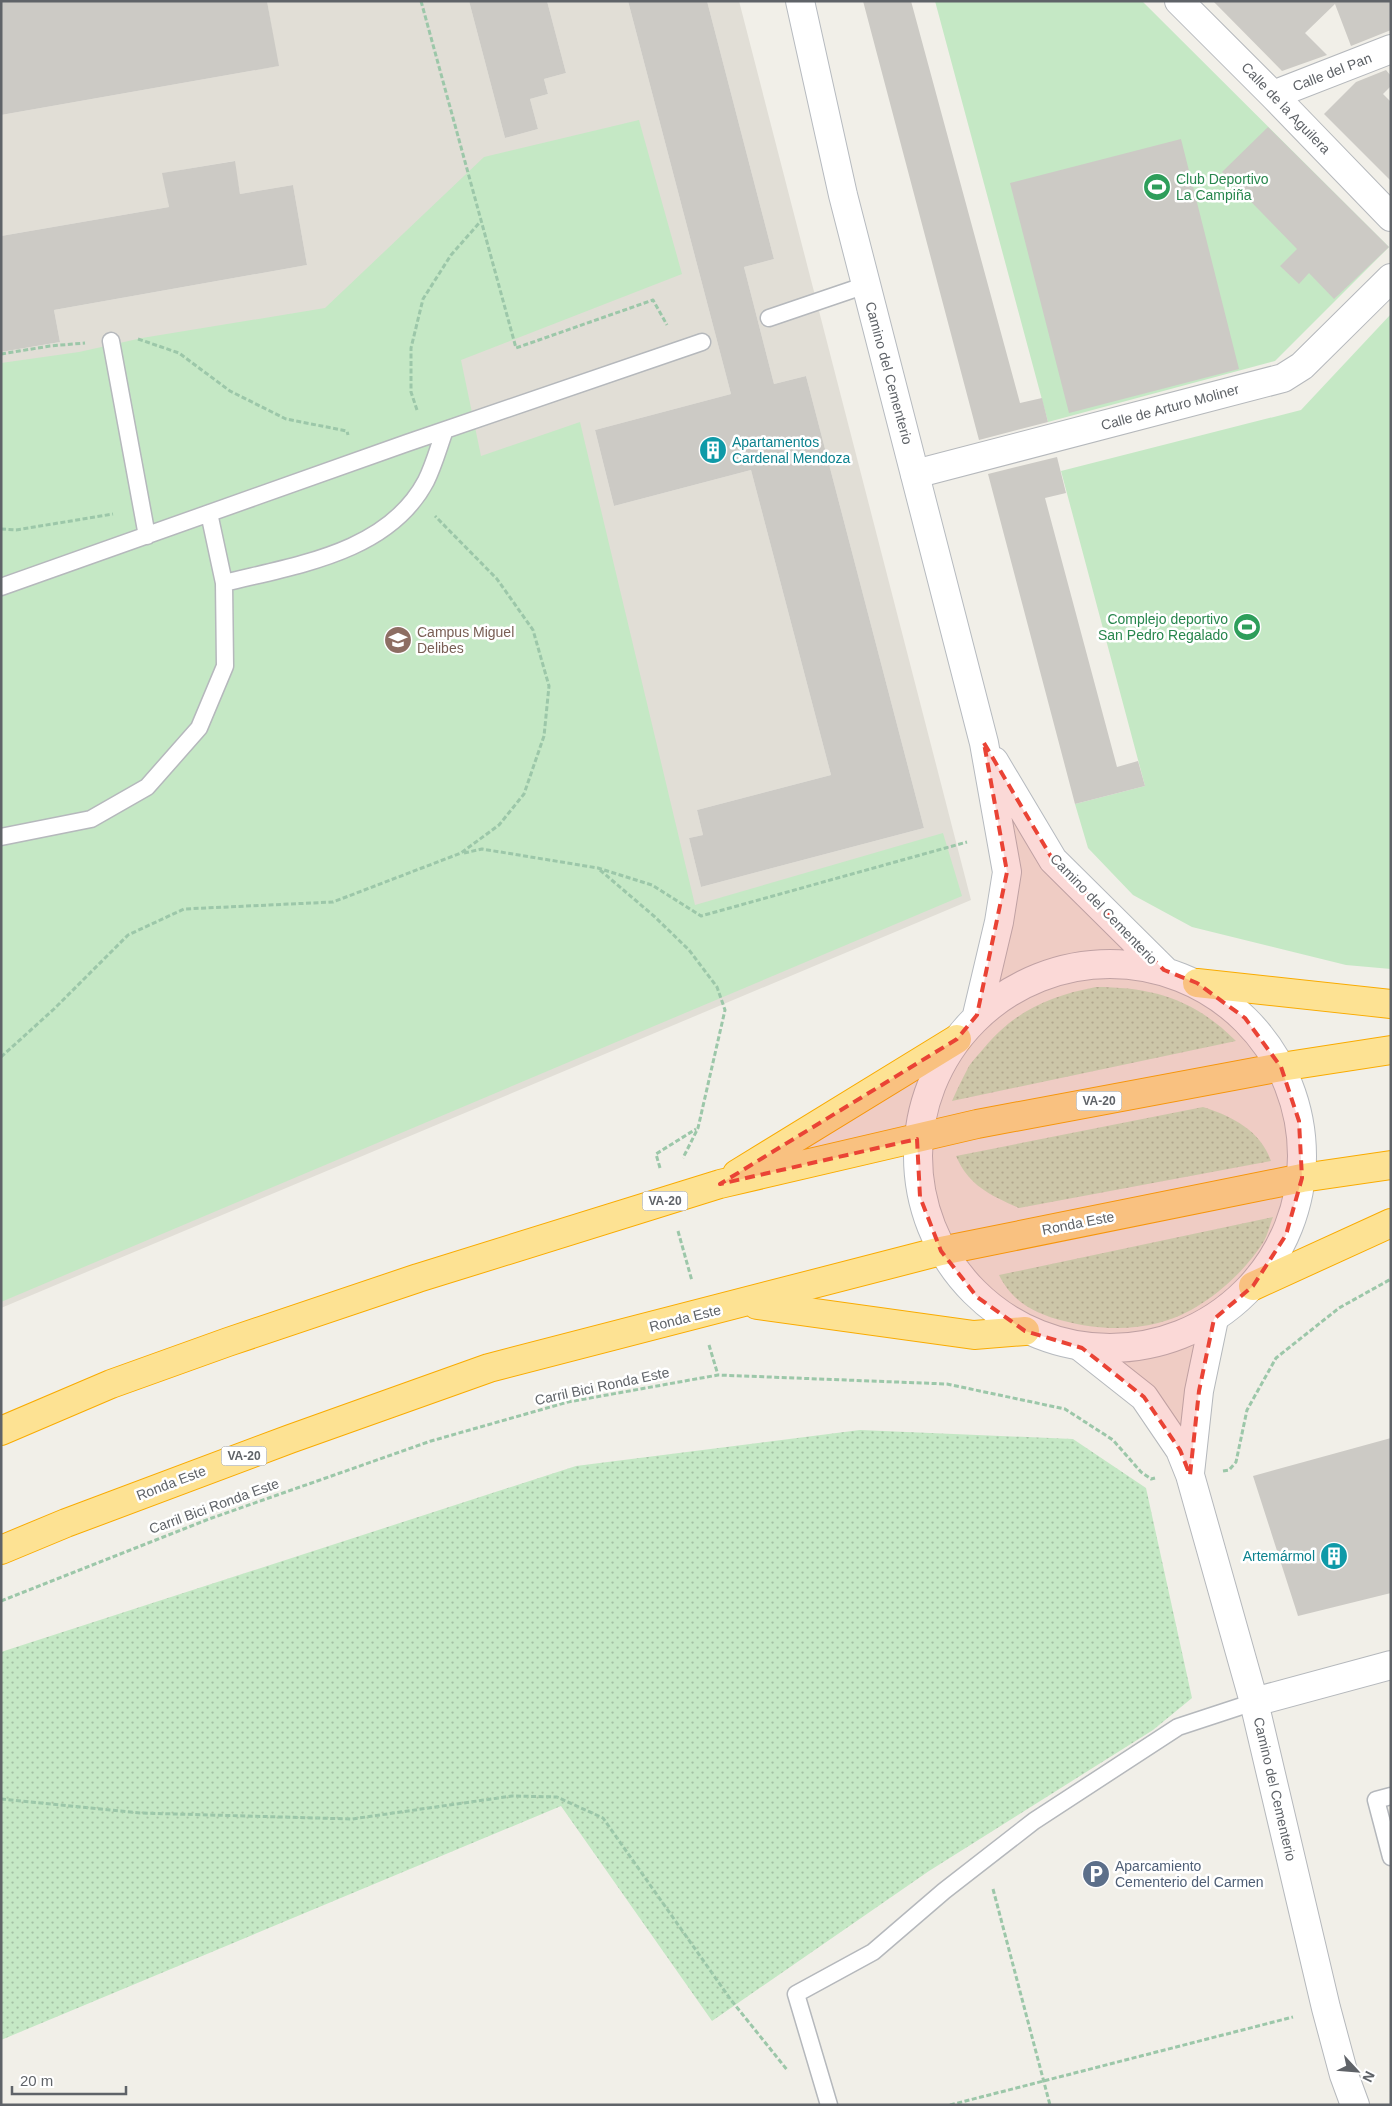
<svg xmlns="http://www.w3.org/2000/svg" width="1392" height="2106" font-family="Arial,sans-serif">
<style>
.education{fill:#e1ded6}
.grass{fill:url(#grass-dots)}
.park{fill:#c5e8c5}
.building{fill:#cccac5}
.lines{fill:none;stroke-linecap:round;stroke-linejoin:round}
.lane-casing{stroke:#b5b8bc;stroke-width:19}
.street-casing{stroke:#b5b8bc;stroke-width:30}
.secondary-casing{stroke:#b6babf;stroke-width:30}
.highway-casing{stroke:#f9ab00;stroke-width:30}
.path{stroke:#9cc7a9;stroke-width:3;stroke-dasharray:5 2.5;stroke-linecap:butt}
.lane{stroke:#fff;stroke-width:16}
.street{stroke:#fff;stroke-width:28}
.secondary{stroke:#fff;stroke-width:28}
.highway{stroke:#fde293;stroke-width:28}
.marked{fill:#ea4335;fill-opacity:0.2;stroke:#ea4335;stroke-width:4;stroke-dasharray:10 6;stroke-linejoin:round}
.labels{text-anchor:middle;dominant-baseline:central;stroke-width:5;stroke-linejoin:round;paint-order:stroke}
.shield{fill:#fff;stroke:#8f9295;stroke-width:1}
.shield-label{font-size:12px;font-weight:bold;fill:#5f6368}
.street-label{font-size:14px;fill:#5f6368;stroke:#fff}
.leisure-label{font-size:14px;fill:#27864d;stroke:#fff;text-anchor:start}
.culture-label{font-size:14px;fill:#0d838f;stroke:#fff;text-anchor:start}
.education-label{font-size:14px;fill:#785e54;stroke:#fff;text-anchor:start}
.service-label{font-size:14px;fill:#4e5e75;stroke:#fff;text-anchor:start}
</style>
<defs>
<pattern id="grass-dots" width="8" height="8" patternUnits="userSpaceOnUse" patternTransform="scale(1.25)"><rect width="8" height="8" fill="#c5e8c5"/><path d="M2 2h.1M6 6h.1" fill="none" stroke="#a3c0a4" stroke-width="1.8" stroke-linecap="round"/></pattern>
</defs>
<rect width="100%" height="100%" fill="#f1efe8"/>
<path class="education" d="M267 1H469L505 138 538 129 530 99 548 94 544 79 566 73 547 1H628L731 394 595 430 614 506 751 470 831 775 697 810 703 835 689 838 701 887 924 828 806 376 774 384 744 267 774 259 707 1H739L971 900 1 1308V352L60 342 54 310 307 265 293 185 240 194 234 161 163 173 169 207 1 236V115L278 66Z"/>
<path class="grass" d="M1096 987C1154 987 1195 1000 1236 1041L952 1101C957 1089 963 1078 969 1066 973 1060 979 1054 984 1048 1015 1011 1049 996 1096 987Z
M1203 1107C1232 1116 1261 1131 1271 1161L1019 1208C990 1195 969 1186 956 1156Z
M1273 1217C1270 1224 1268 1234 1264 1241 1243 1276 1198 1314 1158 1323 1128 1331 1094 1329 1064 1321 1036 1314 1012 1302 999 1275Z
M860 1430 1073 1439 1146 1488 1192 1698 1153 1730 929 1871 712 2021 561 1806 1 2040V1652L576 1466Z"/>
<path class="park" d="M935 1H1142L1389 247 1275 361 1048 422Z
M639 120 682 274 461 360 481 456 580 422 695 905 943 833 962 896 1 1302V363L79 352 142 338 325 308 484 157Z
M1391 314V969L1346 965 1192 927 1133 895 1088 848 1075 804 1145 786 1061 471 1301 410Z"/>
<path class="building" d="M1 1H267L279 66 1 115Z
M469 1H547L566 73 544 79 548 94 530 99 538 129 505 138Z
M628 1H707L774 259 744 267 774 384 806 376 924 828 701 887 689 838 703 835 697 810 831 775 751 470 614 506 595 430 731 394Z
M863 1H911L1020 403 1042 398 1048 422 979 440Z
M1213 1H1391V30L1351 46 1335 4 1305 33 1327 55 1282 71Z
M1386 70 1391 76V86L1383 94 1391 102V181L1324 114 1356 82Z
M1268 127 1389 247 1334 299 1309 273 1299 284 1280 266 1297 249 1222 172Z
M1181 139 1239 369 1069 413 1010 183Z
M235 161 240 194 293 185 307 265 54 310 60 342 1 352V236L169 207 162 173Z
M1057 457 1066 493 1045 498 1117 767 1138 761 1145 786 1075 804 988 474Z
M1391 1438V1593L1298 1616 1253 1476Z"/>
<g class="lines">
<g class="lane-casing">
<path id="lane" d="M769 318 866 285
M111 341 147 536
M224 583C296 565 388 553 426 481 434 465 439 446 445 430
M1 587 407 443 702 342
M1 837 91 819 147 787 199 728 225 666 224 583 209 513
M1391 1796 1376 1800 1391 1857
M829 2105 796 1994 873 1952 944 1891 1034 1821 1178 1727 1254 1702"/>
</g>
<g class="street-casing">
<path id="street" d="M1179 1 1273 95 1391 217
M1273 95 1391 49
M915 474 1283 378 1302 366 1391 278
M1082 1348 1144 1397 1180 1450 1190 1475 1254 1702 1326 2008 1344 2075 1355 2105
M1190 1473 1199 1391 1214 1319
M1254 1702 1391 1665"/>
</g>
<g class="secondary-casing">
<path id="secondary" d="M800 1 843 195 984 743 1007 872 999 922 977 1015
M994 761 1053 860 1164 970
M918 1156a192 192 0 1 1 384 0a192 192 0 1 1-384 0Z"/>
</g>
<g class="highway-casing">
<path id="highway" d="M1197 983 1391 1004
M737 1174 957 1039
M1253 1286 1391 1223
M757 1305 974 1335 1025 1331
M1 1431 111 1384 228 1342 418 1278 720 1184 977 1124 1281 1067 1391 1050
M1 1550 66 1523 290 1439 489 1368 941 1251 1302 1178 1391 1165"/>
</g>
<path class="path" d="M421 1 516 348 653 300 667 325
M138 339 179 353 230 391 286 419 347 431 348 435
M1 354 50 346 85 343
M417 410 411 392V348L423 299 451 255 480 222
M1 529 16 530 113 514
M464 853 482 849 598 868 652 885 701 916 967 842
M600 870 655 917 689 950 717 987 725 1010 698 1128 683 1158
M1 1057 54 1009 128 935 184 909 333 902 461 853 499 825 524 794 544 736 549 686 533 630 497 579 435 516
M660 1168 656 1154 696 1129
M678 1231 692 1281
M709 1345 718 1375
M1223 1471 1229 1470 1236 1462 1247 1410 1276 1358 1339 1308 1391 1279
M1 1601 209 1519 431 1441 568 1402 718 1375 947 1384 1065 1409 1113 1440 1141 1472 1151 1479 1155 1478
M1 1799 140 1813 352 1819 512 1796 557 1797 603 1818 731 2000 788 2071
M993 1889 1050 2105
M950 2105 1293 2017"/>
<use href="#lane" class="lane"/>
<use href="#street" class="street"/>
<use href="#secondary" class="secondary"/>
<use href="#highway" class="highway"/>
</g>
<path class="marked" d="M984 743 1053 860 1164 970 1197 983 1245 1018 1281 1067 1299 1121 1302 1178 1286 1235 1253 1286 1214 1319 1199 1391 1190 1475 1180 1450 1144 1397 1082 1348 1025 1331 977 1297 941 1251 920 1197 917 1139 720 1184 957 1039 977 1015 1007 872Z"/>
<defs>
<g id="stadium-disc" transform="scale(1.4375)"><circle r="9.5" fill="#2e9e5b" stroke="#fff"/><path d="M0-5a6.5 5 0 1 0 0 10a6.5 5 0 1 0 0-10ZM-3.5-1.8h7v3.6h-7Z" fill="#fff"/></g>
<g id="building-disc" transform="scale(1.4375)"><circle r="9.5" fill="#0f9aa8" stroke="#fff"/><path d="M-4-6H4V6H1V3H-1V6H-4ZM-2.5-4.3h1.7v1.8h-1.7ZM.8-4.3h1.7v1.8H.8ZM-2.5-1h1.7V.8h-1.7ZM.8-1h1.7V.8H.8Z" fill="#fff"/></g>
<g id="university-disc" transform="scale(1.4375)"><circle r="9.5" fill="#8d6e63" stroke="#fff"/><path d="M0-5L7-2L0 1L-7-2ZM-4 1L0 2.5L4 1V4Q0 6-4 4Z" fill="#fff"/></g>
<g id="parking-disc" transform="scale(1.4375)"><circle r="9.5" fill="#5c6f8a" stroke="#fff"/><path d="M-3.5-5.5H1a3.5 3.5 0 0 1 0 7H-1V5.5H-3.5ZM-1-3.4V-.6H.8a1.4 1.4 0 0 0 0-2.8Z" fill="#fff"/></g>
</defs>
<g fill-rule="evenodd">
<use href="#stadium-disc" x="1157" y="187"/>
<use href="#building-disc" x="713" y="450"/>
<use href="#stadium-disc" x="1247" y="627"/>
<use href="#university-disc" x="398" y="640"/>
<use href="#building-disc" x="1334" y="1556"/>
<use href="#parking-disc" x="1096" y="1874"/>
</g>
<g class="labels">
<g class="shield">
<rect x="1076.5" y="1091.5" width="45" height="19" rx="4"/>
<rect x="642.5" y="1191.5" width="45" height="19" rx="4"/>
<rect x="221.5" y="1446.5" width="45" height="19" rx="4"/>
</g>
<g class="shield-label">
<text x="1099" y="1101">VA-20</text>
<text x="665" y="1201">VA-20</text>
<text x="244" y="1456">VA-20</text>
</g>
<g class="street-label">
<text transform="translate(1332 72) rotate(-21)">Calle del Pan</text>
<text transform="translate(1286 108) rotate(46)">Calle de la Aguilera</text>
<text transform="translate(889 373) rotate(75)">Camino del Cementerio</text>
<text transform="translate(1170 407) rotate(-15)">Calle de Arturo Moliner</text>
<text transform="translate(1104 909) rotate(46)">Camino del Cementerio</text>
<text transform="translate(1078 1223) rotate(-11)">Ronda Este</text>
<text transform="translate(685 1318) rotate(-14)">Ronda Este</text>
<text transform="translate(602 1386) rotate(-12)">Carril Bici Ronda Este</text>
<text transform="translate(171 1483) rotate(-21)">Ronda Este</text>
<text transform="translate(214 1506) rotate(-20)">Carril Bici Ronda Este</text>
<text transform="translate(1275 1789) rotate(77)">Camino del Cementerio</text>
</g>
<g class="leisure-label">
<text x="1176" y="179">Club Deportivo<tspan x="1176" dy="16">La Campiña</tspan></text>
<text x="1228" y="619" text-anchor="end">Complejo deportivo<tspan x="1228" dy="16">San Pedro Regalado</tspan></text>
</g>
<g class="culture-label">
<text x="732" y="442">Apartamentos<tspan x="732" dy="16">Cardenal Mendoza</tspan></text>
<text x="1315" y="1556" text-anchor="end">Artemármol</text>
</g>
<g class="education-label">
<text x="417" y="632">Campus Miguel<tspan x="417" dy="16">Delibes</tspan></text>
</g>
<g class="service-label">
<text x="1115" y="1866">Aparcamiento<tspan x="1115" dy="16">Cementerio del Carmen</tspan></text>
</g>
</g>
<rect width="1392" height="2106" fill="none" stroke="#5f6368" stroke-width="5"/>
<g transform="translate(1357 2071) rotate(116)" stroke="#ffffff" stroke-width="4" paint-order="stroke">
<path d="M0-4L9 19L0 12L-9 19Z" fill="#5f6368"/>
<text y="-8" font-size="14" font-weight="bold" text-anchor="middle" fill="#5f6368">N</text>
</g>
<path d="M12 2086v8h114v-8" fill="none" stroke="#5f6368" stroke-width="2.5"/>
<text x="20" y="2086" font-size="15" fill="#5f6368" stroke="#ffffff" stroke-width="4" paint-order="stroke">20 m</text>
</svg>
